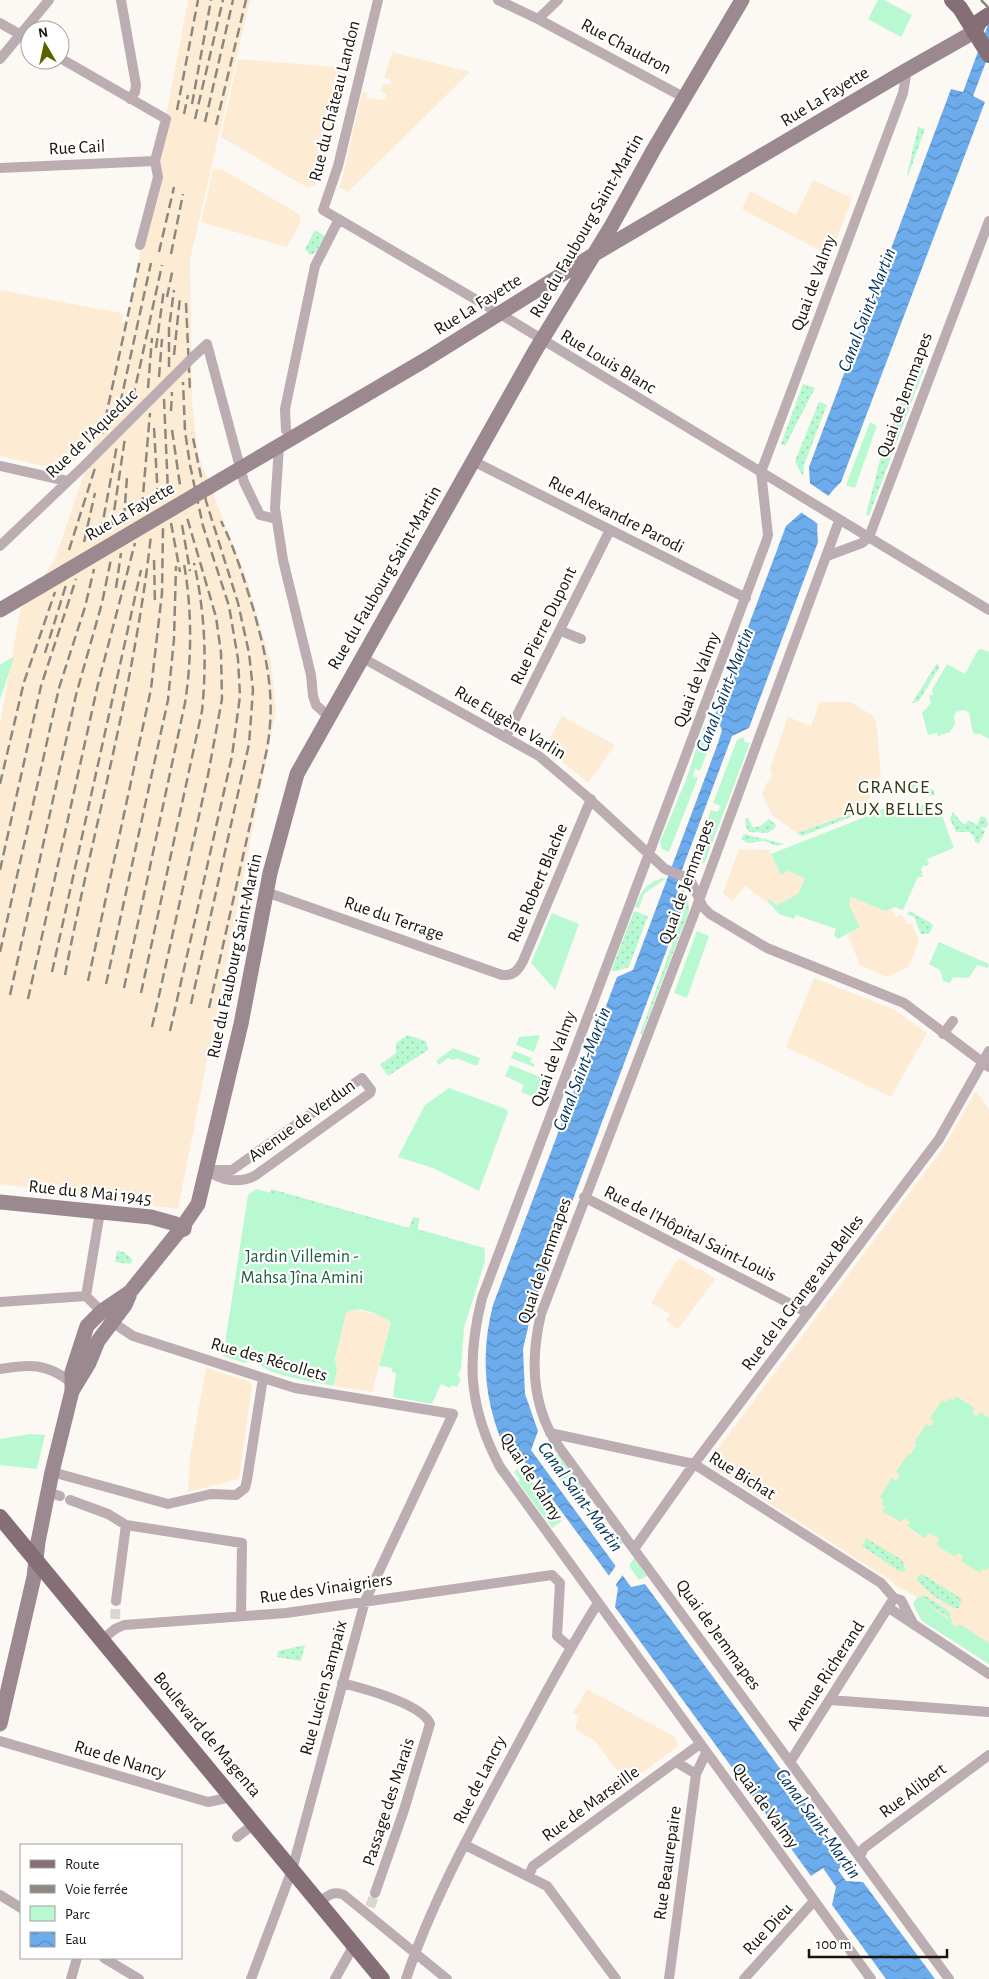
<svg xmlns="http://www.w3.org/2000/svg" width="989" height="1979" font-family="'Alegreya Sans',sans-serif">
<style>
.built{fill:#fdecd3}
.grass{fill:url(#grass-dots)}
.green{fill:#b9f9d2}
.water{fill:url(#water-waves)}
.pier{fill:#fcf9f4}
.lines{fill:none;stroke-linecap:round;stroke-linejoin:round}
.street-tunnel{stroke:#dad7d1;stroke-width:10;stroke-dasharray:10 5;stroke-linecap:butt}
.street{stroke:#bbadb2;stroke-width:10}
.secondary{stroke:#9c888f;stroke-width:15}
.primary{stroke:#866e77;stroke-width:16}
.rail{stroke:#8c8881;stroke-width:2.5;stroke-dasharray:10 5;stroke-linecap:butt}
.street-bridge{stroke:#bbadb2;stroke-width:10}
.secondary-bridge{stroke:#9c888f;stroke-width:15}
.labels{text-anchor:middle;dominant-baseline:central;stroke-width:4.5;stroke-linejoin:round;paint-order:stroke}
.street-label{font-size:18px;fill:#1a140c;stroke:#fff}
.park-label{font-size:18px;fill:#195d3b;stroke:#fff}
.water-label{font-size:19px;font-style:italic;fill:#02335b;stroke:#fff}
.neighbourhood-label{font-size:19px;letter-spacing:1px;fill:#353911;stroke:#fff}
</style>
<defs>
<pattern id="grass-dots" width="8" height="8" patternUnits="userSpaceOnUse" patternTransform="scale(1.25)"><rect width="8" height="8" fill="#b9f9d2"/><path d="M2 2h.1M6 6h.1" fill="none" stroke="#9ed5b3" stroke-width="1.8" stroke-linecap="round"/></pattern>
<pattern id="water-waves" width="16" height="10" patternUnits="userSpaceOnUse" patternTransform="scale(1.25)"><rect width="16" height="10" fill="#6caced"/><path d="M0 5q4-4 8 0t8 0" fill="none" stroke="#588bbe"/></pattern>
</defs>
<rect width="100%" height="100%" fill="#fcf9f4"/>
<path class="built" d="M188 0H250L190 260 192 401 198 455 248 583 271 663 276 711 178 1209 0 1184V724L20 611 55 559 96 438 106 394 95 440 64 471 0 456V290L120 313 124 314 121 324 128 318Z
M392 52 470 72 348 192 340 188 362 92 367 93 366 98 386 100V94L380 91 384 84H390L391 80 384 78Z
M238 59 348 68 315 185 308 188 221 137Z
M213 169H221L299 214 301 221 287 247 201 222Z
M813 180 852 198 830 256 742 209 750 191 796 215Z
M820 702H851L875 717 873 719 876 721 881 771 865 808 797 833 772 815 762 795 766 784 772 777 770 768 788 717 811 726Z
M562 716 615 745 588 783 545 747Z
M739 849 769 850 781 874 788 871 805 878 798 894 777 905 769 899 766 902 745 886 733 901 723 893Z
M851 897 885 911 891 908 896 917 902 915 907 924H912L919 941 909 967 887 977 860 965 847 934 851 933 856 923 848 905Z
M814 978 895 1010 927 1033 891 1097 786 1047Z
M976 1091 989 1109V1664L922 1621 913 1604 917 1597 893 1584V1582L711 1466 710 1459 943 1148Z
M678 1259H682L697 1270 699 1268 715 1279 678 1329 666 1321 670 1314 651 1303Z
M352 1309 378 1314 391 1321 372 1392 334 1386 337 1369 335 1359 346 1313Z
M206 1368 250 1382 252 1387 239 1479 188 1492 190 1457Z
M587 1689 675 1737 678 1746 627 1784 595 1741 575 1729 579 1716 573 1713Z"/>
<path class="grass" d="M918 127 925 129 908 176 907 175Z
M315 230 325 236 315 253 310 255 305 249Z
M916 366 924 369 869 516 866 515 883 448Z
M803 384 815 388 785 446 781 444Z
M819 402 827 405 804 465 803 477 795 461Z
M937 663 939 668 919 701 912 703Z
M914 783H923L926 787 934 790 935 795C926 796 913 795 910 786Z
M866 808 864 812 802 836 797 833Z
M953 812 963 824H966L968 820 977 825 981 816 986 818 988 824 986 828 982 827 981 829 985 831 979 844 975 842 974 836 969 832H956L950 819Z
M748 818 752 827H759L769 819 776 825 775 828 768 833 749 832 746 827 745 819Z
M744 834 784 844 777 846 764 841 747 843 741 839Z
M680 884 688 896 689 911 642 1034H640L685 909Z
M634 911 648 916 629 967 617 971H611Z
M909 911 931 923 933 926 929 934H921L914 917 907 914Z
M407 1035 426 1041 428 1050 388 1076 380 1065 396 1053V1043Z
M271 1189 409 1228 413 1217 420 1219 417 1229 484 1248 485 1255 270 1193Z
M117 1251 124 1252 133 1260 130 1264 115 1262Z
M614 1532 623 1543 613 1552 603 1539Z
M866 1538 902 1560 906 1570 901 1572 897 1570 862 1546Z
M919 1575H924L962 1599 959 1608H954C939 1600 927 1592 917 1580Z
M924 1595 946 1609 951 1615 950 1618 918 1598Z
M305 1645 301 1661 277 1657 278 1651Z"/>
<path class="green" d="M878 0H884L912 15 901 37 868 19Z
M870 422 877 426 855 488 846 485Z
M981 649 989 652V739L978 733 977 735 973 733 969 713 965 710 956 712 954 716 955 724 950 732 938 736 937 733 928 735 922 713 931 703 929 695H933L932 690 947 664 965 674 978 650Z
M11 658H14L0 700V665Z
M711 723 715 732 700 771 695 769 693 776 698 778 669 852 662 849 660 842 686 780 704 726Z
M743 737 745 742 750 743 705 862 699 864 692 861 711 810 717 812 721 806 713 803 737 740Z
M930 802H937L954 848 927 859 929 863 927 866 923 865 921 869 923 877H918L903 910 895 907 885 911 851 897 849 905 860 927 838 939 834 935 836 929 796 915 794 919 779 914 767 901 769 899 777 905 798 894 805 878 788 871 781 875 771 854 870 815 882 809 911 817 915 815 917 807Z
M662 878 665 879 644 894 639 908 635 907C641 891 646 884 662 878Z
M552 913 579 924 555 990 531 963Z
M697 931 709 936 687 998 674 993Z
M939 942 989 964 988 968 977 965 969 978 953 977 950 983 943 981 940 970 929 964Z
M540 1035 534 1052 516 1045 519 1037Z
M453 1048 480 1058 477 1066 456 1058 454 1060 448 1058 439 1065 436 1061Z
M514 1051 532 1058 530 1062 535 1064 534 1067 511 1058Z
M510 1065 553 1082 545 1102 521 1092 524 1085 505 1076Z
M449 1088 506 1109 508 1112 479 1191 433 1168 398 1157 425 1105Z
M256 1189 484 1248 485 1261 464 1328 461 1370 457 1375 461 1379 457 1387 452 1385 450 1388 441 1384 432 1404 393 1397 396 1373 392 1372V1368L379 1366 391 1322C378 1314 359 1304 346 1313L335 1359 337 1369 334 1386C314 1382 293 1379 273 1372 264 1369 260 1363 249 1361L245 1363 223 1356 248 1195Z
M956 1396 975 1408 972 1413 977 1416 980 1412 989 1418V1567L986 1571 982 1568 980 1573 961 1561 963 1556 958 1553 955 1557 936 1545 940 1539 929 1533 925 1538 907 1526 910 1522 904 1518 901 1522 882 1511 885 1507 881 1504 884 1500 880 1497 892 1478 896 1481 900 1475 896 1472 908 1454 910 1455 917 1444 914 1443 926 1424 931 1426 934 1421 930 1418 942 1400 946 1402 949 1398 953 1401Z
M30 1434 45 1435 37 1469 0 1465V1439Z
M549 1448 555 1456 558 1454 582 1487 571 1495 541 1454Z
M522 1466 562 1521 552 1528 518 1482 520 1480 514 1472Z
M634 1558 647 1576 639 1580 629 1566Z
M918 1597 948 1619 949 1617 953 1620 951 1624 957 1627 959 1624 989 1643V1664L922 1621 913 1604Z"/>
<path class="water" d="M989 22V54L973 96 985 102 841 482C821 501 815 515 818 542L749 728 732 736 676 886 682 909 533 1306 523 1349 525 1394 538 1431 531 1450 631 1587 645 1584 847 1860 838 1870 846 1881 863 1882 935 1979H886L832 1905 836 1887 823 1868 811 1876 615 1607 618 1588 519 1454 506 1451C484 1404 480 1355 493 1305L617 977 633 970 718 743 722 730 715 715 786 526 801 513 810 483 809 467 951 89 963 92Z"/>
<path class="pier" d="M808 482 830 497 818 524 799 511Z
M617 1564 624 1573 615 1586 608 1577Z"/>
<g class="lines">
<path class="street-tunnel" d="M115 1619 116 1601
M370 1907 375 1893"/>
<path class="street" d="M121 0 136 85 135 92 130 99
M378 0 338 166 323 210 492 309 989 610
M498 0 538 19 685 98
M538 19 558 0
M0 23 30 40
M0 59 49 0
M0 168 155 161 166 119 60 58
M194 356 207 344 244 482 260 515 276 519
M292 439 286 430 285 409 315 266 339 219
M279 446 275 508 283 560 311 675 313 696 316 705 328 716
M473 461 746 598
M0 466 67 481
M839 521 694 914 541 1314C530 1360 531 1406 559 1447L949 1979
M0 546 86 464
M827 556 862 543 869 537 989 221
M561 631 581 639
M361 657 539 756 585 795 665 869 690 879 703 907 710 914 767 948 904 1003 989 1067
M506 737 610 530
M266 892 502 975C513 976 518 971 523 961L591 799
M943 1034 953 1021
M362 1078 371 1090 370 1093 256 1175C240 1184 221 1181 207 1170H232Z
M584 1197 808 1313
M86 1296 100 1212
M0 1302 86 1296 112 1322 133 1336 276 1382 295 1388 453 1414 365 1601 292 1870 251 1979
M0 1369C30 1364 46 1363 71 1382
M550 1433 694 1464 881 1583 894 1598 790 1762
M52 1472 168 1504 211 1494 236 1495 245 1488 247 1480 263 1378
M47 1492 60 1496
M70 1500 108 1514 126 1525
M634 1549 694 1464 939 1139 989 1051
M894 1598 901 1600 914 1625
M116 1601 126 1525 242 1543 241 1616
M889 1608 989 1674
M102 1640 115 1629 124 1625 286 1613 552 1575 560 1583 557 1636 570 1647
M342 1683C362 1688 423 1704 430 1724L404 1810 375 1893
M830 1700 989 1712
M0 1741 208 1802 232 1797
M676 1762 696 1774
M237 1837 254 1824
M465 1845 547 1886 616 1979
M860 1856 864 1848 989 1755
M529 1875 533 1866 700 1744
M0 1895 21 1908
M319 1902C328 1896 333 1890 344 1895L447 1979
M104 1958 139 1979
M71 1979 77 1958
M335 1979 354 1945
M406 1979C430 1907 467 1838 503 1772 534 1715 563 1658 598 1603
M669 1979 696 1774 706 1753
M744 1979 814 1901
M871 1979 500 1467C469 1408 466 1362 482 1298L766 542 768 535 761 472 903 93 907 70"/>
<path class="secondary" d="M209 487 425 360 593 255 907 70 974 32
M0 610 41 586
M0 1202 151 1217 176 1224
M72 1391V1372L87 1326 102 1311 130 1292 179 1231 184 1229 185 1223 198 1204 241 1024 270 873 297 774 535 351 612 225 654 149 742 0
M0 1724 34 1577 38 1542 52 1472 72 1391 89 1363 98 1341 125 1305 129 1296"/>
<path class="primary" d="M952 0 960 8 989 55
M974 32 980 21 989 15
M0 1517 382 1979"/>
<path class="rail" d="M981 0 989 8
M192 104 211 0
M177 110 198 0
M184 114 188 95
M195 119 223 0
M205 122 233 0
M216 125 246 0
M159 252 174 187
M171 254 183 194
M167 297 173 268
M186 303 190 391
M156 348 164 289
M174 355 180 297
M169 367V328L174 290
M159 377 162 339
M148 388 152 338
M133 398 162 265
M164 399 168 492
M171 411 172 392
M117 418 151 263
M154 428 158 498
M172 430 180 485
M102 434 140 260
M142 507 150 413
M124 518 127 477
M171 523 180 572
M112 525 125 438
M182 525 190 571
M101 532 117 445
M84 542 95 493
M69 550 95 468
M154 560 155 603
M116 588 121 553
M45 653 66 585
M0 784 24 682 55 592
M0 870 41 686 76 579
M0 952 59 688 85 607 94 569
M52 972 141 570
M65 975C93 828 135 685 151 535
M88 981 151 689 162 593 163 528
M106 984 168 700 174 639 176 566
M124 988 185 703C192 658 192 609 184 564
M141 993 202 711C207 661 205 612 194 563
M10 995 76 695 102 603 111 559
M28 999 98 684 135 543
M191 1004 249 744 253 690 249 653 238 603 206 501 192 433
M209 1008 267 749C276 697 267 658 253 608 244 579 235 549 221 521
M152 1027 208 775 222 699 221 653 216 617 186 514
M170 1031 232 756 240 696 238 659 229 606 203 526 190 465 185 431 183 382"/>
<path class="street-bridge" d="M140 245 158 177 155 161
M86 464 194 356"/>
<path class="secondary-bridge" d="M41 586 209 487"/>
</g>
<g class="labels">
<g class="street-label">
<text transform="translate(626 47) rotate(28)">Rue Chaudron</text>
<text transform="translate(825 97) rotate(-31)">Rue La Fayette</text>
<text transform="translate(335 101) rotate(-76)">Rue du Château Landon</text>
<text transform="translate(77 148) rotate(-3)">Rue Cail</text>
<text transform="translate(587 226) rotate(-60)">Rue du Faubourg Saint-Martin</text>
<text transform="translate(814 283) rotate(-70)">Quai de Valmy</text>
<text transform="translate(478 305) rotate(-32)">Rue La Fayette</text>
<text transform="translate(608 362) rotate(31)">Rue Louis Blanc</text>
<text transform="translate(905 395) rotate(-70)">Quai de Jemmapes</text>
<text transform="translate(92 434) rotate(-44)">Rue de l'Aqueduc</text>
<text transform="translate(130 512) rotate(-30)">Rue La Fayette</text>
<text transform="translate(616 515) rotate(27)">Rue Alexandre Parodi</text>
<text transform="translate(385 578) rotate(-60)">Rue du Faubourg Saint-Martin</text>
<text transform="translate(544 626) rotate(-64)">Rue Pierre Dupont</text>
<text transform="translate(697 680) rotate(-69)">Quai de Valmy</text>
<text transform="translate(510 723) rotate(31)">Rue Eugène Varlin</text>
<text transform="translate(687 882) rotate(-70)">Quai de Jemmapes</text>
<text transform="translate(538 883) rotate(-67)">Rue Robert Blache</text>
<text transform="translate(394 919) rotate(19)">Rue du Terrage</text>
<text transform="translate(235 956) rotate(-78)">Rue du Faubourg Saint-Martin</text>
<text transform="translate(554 1059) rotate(-70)">Quai de Valmy</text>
<text transform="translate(302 1121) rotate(-36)">Avenue de Verdun</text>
<text transform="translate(90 1193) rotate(6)">Rue du 8 Mai 1945</text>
<text transform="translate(690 1234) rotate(27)">Rue de l'Hôpital Saint-Louis</text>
<text transform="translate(545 1261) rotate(-71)">Quai de Jemmapes</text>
<text transform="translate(803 1293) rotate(-53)">Rue de la Grange aux Belles</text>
<text transform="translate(269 1360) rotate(16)">Rue des Récollets</text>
<text transform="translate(742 1476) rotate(32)">Rue Bichat</text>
<text transform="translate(531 1477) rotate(57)">Quai de Valmy</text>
<text transform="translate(326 1589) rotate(-8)">Rue des Vinaigriers</text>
<text transform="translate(718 1635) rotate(54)">Quai de Jemmapes</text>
<text transform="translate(826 1676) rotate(-57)">Avenue Richerand</text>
<text transform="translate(324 1688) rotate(-75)">Rue Lucien Sampaix</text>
<text transform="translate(207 1735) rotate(50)">Boulevard de Magenta</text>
<text transform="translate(120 1760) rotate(17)">Rue de Nancy</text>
<text transform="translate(480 1780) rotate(-63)">Rue de Lancry</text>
<text transform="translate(913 1791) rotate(-37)">Rue Alibert</text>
<text transform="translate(389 1802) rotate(-72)">Passage des Marais</text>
<text transform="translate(591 1804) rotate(-36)">Rue de Marseille</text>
<text transform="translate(765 1806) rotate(54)">Quai de Valmy</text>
<text transform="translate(668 1863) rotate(-82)">Rue Beaurepaire</text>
<text transform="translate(768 1929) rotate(-47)">Rue Dieu</text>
</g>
<g class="park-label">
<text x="302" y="1257">Jardin Villemin -<tspan x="302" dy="21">Mahsa Jîna Amini</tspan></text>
</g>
<g class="water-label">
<text transform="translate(867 310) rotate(-69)">Canal Saint-Martin</text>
<text transform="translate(725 690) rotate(-69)">Canal Saint-Martin</text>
<text transform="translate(582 1069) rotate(-69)">Canal Saint-Martin</text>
<text transform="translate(580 1497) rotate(54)">Canal Saint-Martin</text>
<text transform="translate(818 1824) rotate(54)">Canal Saint-Martin</text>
</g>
<g class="neighbourhood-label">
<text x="894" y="787">GRANGE<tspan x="894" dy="22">AUX BELLES</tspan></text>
</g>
</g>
<rect x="20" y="1844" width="162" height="115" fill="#ffffff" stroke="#a3a19e"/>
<rect x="30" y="1860" width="25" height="8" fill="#866e77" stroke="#a3a19e"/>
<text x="65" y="1869" font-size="15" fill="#1a140c">Route</text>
<rect x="30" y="1885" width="25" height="8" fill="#8c8881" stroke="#a3a19e"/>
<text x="65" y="1894" font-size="15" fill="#1a140c">Voie ferrée</text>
<rect x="30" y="1906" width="25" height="15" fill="#b9f9d2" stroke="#a3a19e"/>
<text x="65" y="1919" font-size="15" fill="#1a140c">Parc</text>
<rect x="30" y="1932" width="25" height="15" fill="url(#water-waves)" stroke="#a3a19e"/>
<text x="65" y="1944" font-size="15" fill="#1a140c">Eau</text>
<g transform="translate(45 45) rotate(351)"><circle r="24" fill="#ffffff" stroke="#a3a19e"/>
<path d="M0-4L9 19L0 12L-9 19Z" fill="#5a6200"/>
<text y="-8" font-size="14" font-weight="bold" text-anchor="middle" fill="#1a140c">N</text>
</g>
<path d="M809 1949v8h138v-8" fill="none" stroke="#1a140c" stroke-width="2.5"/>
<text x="816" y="1949" font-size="15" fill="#1a140c" stroke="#ffffff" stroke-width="4" paint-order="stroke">100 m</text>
</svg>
